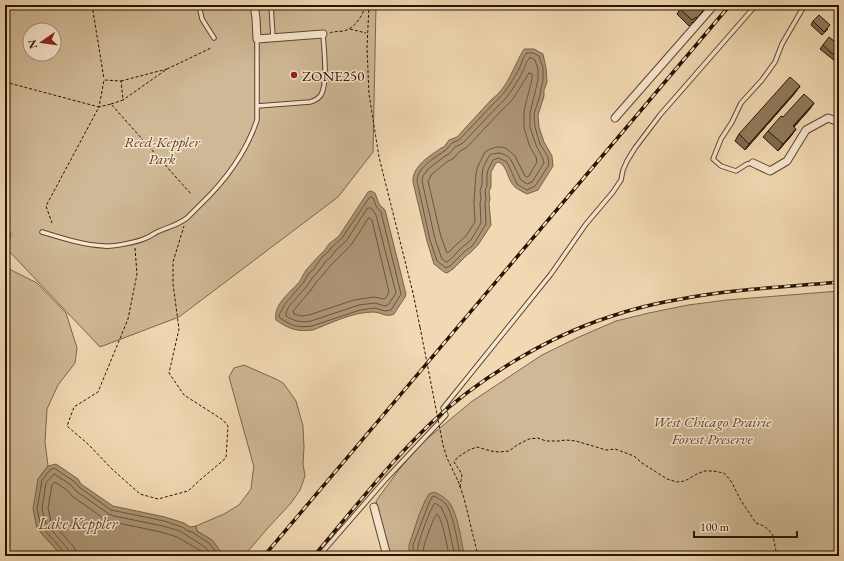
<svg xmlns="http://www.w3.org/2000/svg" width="844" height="561" font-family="'EB Garamond',serif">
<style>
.green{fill:#cfb895;stroke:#7b664a;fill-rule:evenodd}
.water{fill:#ad9676;stroke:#776247}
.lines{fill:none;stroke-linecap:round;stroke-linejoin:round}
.shore{stroke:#6a563b;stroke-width:1}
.service-casing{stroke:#5a462d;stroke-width:5.5}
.minor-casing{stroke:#5a462d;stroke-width:9}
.path{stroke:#271500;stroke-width:1;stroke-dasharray:3 2;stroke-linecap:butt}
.service{stroke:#f7e6ce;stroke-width:3.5}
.minor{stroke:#f7e6ce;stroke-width:7}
.rail-casing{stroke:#271500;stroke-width:3.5}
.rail{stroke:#f7e6ce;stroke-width:2;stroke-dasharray:6;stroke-linecap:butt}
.path-bridge{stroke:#271500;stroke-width:1;stroke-dasharray:3 2;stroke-linecap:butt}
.wall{fill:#7d6a50;stroke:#271500}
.shaded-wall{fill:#665641;stroke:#271500}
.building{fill:#917b5d;stroke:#271500}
.poi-dot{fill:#8f2418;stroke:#f7e6ce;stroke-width:1.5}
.labels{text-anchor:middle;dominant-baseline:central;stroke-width:3;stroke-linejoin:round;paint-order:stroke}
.poi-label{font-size:15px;fill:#271500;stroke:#f7e6ce;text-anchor:start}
.park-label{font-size:15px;font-style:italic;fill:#59462d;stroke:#f7e6ce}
.water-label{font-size:16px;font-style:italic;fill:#5d492f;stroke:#f7e6ce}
</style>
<rect width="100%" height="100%" fill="#f2d9b3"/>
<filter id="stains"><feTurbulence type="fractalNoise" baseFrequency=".005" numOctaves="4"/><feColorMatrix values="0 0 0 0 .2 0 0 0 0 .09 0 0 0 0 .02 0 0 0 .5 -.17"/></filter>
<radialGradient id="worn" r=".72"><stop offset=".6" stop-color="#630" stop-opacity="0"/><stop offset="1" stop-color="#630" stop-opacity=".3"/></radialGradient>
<path class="green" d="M5 5H376L373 152 338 197 179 317 100 347 7 249 11 234 5 226ZM30 30H54V54H30Z
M5 267 37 283 66 313 77 348 75 363 58 385 47 409 45 442 48 466 38 479 41 533 62 556H5Z
M839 291V556H390L376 501 401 467 422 443 471 402 542 355 579 337 616 321 649 313 688 305 727 300Z
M244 365 278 380 284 384 296 401 303 426 304 447 303 464 305 476 300 490 291 503 266 530 244 556H224L212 540 197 531 196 526 224 514 239 505 251 489 253 472 254 467 229 377 234 368Z"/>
<path class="water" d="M524 49H534L543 54 546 68 547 82 544 90V96L538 115 539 127 544 142 552 156 553 166 538 190 527 194C523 192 519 190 515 187 507 180 508 167 499 162L496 163 491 172V187L489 191 490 199 489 203 491 225 478 245 470 253 467 255 453 269 447 273 444 272 434 264 427 241 413 182C412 166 430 156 441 148L444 147 449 140 457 137 492 99C508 88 514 65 524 49Z
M371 191 375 193 379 204 385 210 406 294 405 297 394 314C386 318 381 312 373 312 353 312 331 323 313 330 297 332 289 329 276 320 273 304 291 292 300 281 302 277 304 273 306 270 312 264 317 257 323 252 326 249 327 246 329 244 332 241 336 239 339 236L368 192Z
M56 464 78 479 81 484 113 506 165 517 184 523 190 527 196 526 197 531 212 540 224 556H62L37 528 33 509 38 479 48 466Z
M434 492C439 494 444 497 448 501 457 510 462 542 464 556H409V545L419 515 425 501 429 494Z"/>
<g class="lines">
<path class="shore" d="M527 53H533L539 56 543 68V81L541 88 540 95 534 114 535 127 540 144 548 157 549 165 535 186 527 190 517 184 507 162 499 158 493 160 488 170 487 175V186L485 191 486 199 485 203 486 224 475 242 472 246 464 252 450 266 446 268 437 261 430 240 417 181C417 168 433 159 443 152L446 150 452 143 459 140 495 102C504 95 515 77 520 67 522 62 523 57 527 53Z
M530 58H532L535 60 538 69V80L530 113V127L536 145 543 159 544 163 532 182 527 184 521 180 511 160 509 157 503 154 499 153 492 154 489 156 483 168 482 175V185L480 191 481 198 480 203 481 223 471 240 460 249 452 258 447 262H446L442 259 435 239 422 181 423 176 428 169 445 156 449 154 455 147 463 143 498 106C507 99 519 80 524 69 526 65 526 61 530 58Z
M529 73 532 74V79L524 111V128L530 147 536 157 537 162 529 176 527 177 525 176 515 156 507 149 502 147H497L490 149 485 152 478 166 476 173 474 202 475 222 466 236 456 245 449 252 447 253 441 237 428 181 432 174 448 161 453 159 459 152 467 147 502 110C514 101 521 85 529 73Z
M371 197 373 198 376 206 381 212 401 294 391 310 385 311 375 308 360 310 312 326C298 328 292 326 280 318L279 315 285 304 303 283 309 273 313 270 322 257 327 253 332 247 342 238 369 198Z
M368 208H371L376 215 396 293 388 305 385 306 375 303 359 305 311 321C301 323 294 321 286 316V313L289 306 307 286 313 277 317 273 326 261 331 257 335 251 346 241Z
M369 218 372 220 389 292 386 298 384 299 374 297 354 300 309 315 301 316 294 314 293 311 298 305 311 290 317 281 321 277 330 266 351 245Z
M65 556 64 552 41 526 37 509 42 480 50 470 54 468 75 482 79 487 111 510 164 521 182 527 188 531 192 532 195 534 209 543 219 556
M70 556 68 549 46 524 42 509 46 483 54 474 71 485 76 491 109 514 114 516 163 526 180 531 205 547 213 556
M76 556V551L73 546 51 521 48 508 52 485 55 482 67 490 72 496 106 520 113 522 161 532 177 537 201 551 205 556
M413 556V545L429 503 432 497 434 496C437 498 442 500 445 503 453 512 458 544 460 556
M418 556C418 553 417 550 418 547 419 539 431 507 435 503L441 507 447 520 455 556
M424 556C424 553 423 550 424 546 426 539 433 518 437 514 443 520 447 546 449 556"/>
<g class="service-casing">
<path id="service" d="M199 5 202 19 214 38
M271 5 273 38
M257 106 310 102C314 101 318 99 321 95 328 83 324 49 323 34
M753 163 747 164 736 171 721 166 713 159 721 139 732 122 741 103 762 80 775 62 782 44 800 13 805 5
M42 232C62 238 83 245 104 246 113 247 138 242 146 238 150 237 153 234 157 232 168 227 176 226 187 218 191 214 195 210 200 205 224 182 246 153 257 120V39
M319 556 386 479 446 415 443 408 551 274 586 224 613 192 621 180 623 170 627 161 635 148 660 115 756 5"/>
</g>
<g class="minor-casing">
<path id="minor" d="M254 5 256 18 257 39 323 34
M615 118 714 5
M753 163 770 171 787 161 806 130 828 118 839 122
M374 507 387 556"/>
</g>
<path class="path" d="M92 5 104 79
M369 5 367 48 369 94 379 157 413 293 420 327
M350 29 366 33
M330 33C334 31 338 32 343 31 355 29 362 16 366 5
M167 69 211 48
M121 81 167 69 123 100
M5 82 99 107 46 206 52 223
M111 104 123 100 121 81 104 80 99 107 111 104 191 194
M135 248 137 274 128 319 98 392 74 407 67 426 88 444 112 469 140 494 158 499 188 491 200 480 226 458 228 426 223 420 184 395 169 373 179 329 173 284V262L184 226
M458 481 464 498 478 556
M460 487 462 474 454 462 458 457 469 450 477 447 491 451 499 452 509 451 517 445 529 439 538 438 546 441H558L566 440 576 441 606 450 615 449 634 456 642 463 667 479 677 482 685 481 695 475 704 471H713L724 473 731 481 740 499 756 523 764 526 769 530 773 536 777 556"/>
<use href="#service" class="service"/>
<use href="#minor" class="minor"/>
<g class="rail-casing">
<path id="rail" d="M264 556 730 5
M314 556C352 511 388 464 431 423 478 379 547 337 609 317 632 309 657 303 681 299 733 289 787 287 839 282"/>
</g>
<use href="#rail" class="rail"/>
<path class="path-bridge" d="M420 327 443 445 447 458 458 481"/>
</g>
<path class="wall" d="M680 9H700L703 11 693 23 692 22 689 26 677 14Z
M813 21 828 29 822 35 811 25Z
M823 45H839V56L835 61 820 49Z
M800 86 795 93 745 150 735 141 739 134Z
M814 103 809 110 794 127 796 129 791 136 778 151 763 137 768 131 783 117Z"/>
<path class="shaded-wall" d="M800 86 795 93 745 150 749 144Z
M814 103 809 110 788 133 793 126Z
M796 129 791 136 778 151 783 144Z"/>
<path class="building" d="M684 5H703L699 8 703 11 697 18 696 17 692 20 680 9Z
M819 15 830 25 824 32 813 21Z
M829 37 839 45V56L837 58 823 45Z
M790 77 800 86 749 144 739 134Z
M804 94 814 103 793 126 796 129 783 144 768 131 781 116 783 117Z"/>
<circle class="poi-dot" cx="294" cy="75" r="4"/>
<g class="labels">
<g class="poi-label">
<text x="302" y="75">ZONE250</text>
</g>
<g class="park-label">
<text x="162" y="141">Reed-Keppler<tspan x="162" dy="17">Park</tspan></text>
<text x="712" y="421">West Chicago Prairie<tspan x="712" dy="17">Forest Preserve</tspan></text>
</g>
<g class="water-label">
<text x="78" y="523">Lake Keppler</text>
</g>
</g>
<rect width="844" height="561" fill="none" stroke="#f2d9b3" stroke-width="20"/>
<rect x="6" y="6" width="832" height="549" fill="none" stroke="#271500" stroke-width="2"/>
<rect x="10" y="10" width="824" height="541" fill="none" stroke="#271500"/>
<g transform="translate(42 42) rotate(257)"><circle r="19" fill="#f7e6ce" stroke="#a4927c"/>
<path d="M0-3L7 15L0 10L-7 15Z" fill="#8f2418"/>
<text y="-6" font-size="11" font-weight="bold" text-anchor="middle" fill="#271500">N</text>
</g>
<path d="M694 531v6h103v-6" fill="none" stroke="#271500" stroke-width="2"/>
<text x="700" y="531" font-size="12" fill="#271500" stroke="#f7e6ce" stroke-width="3" paint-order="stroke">100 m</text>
<rect width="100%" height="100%" filter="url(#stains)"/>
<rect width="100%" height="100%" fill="url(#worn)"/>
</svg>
